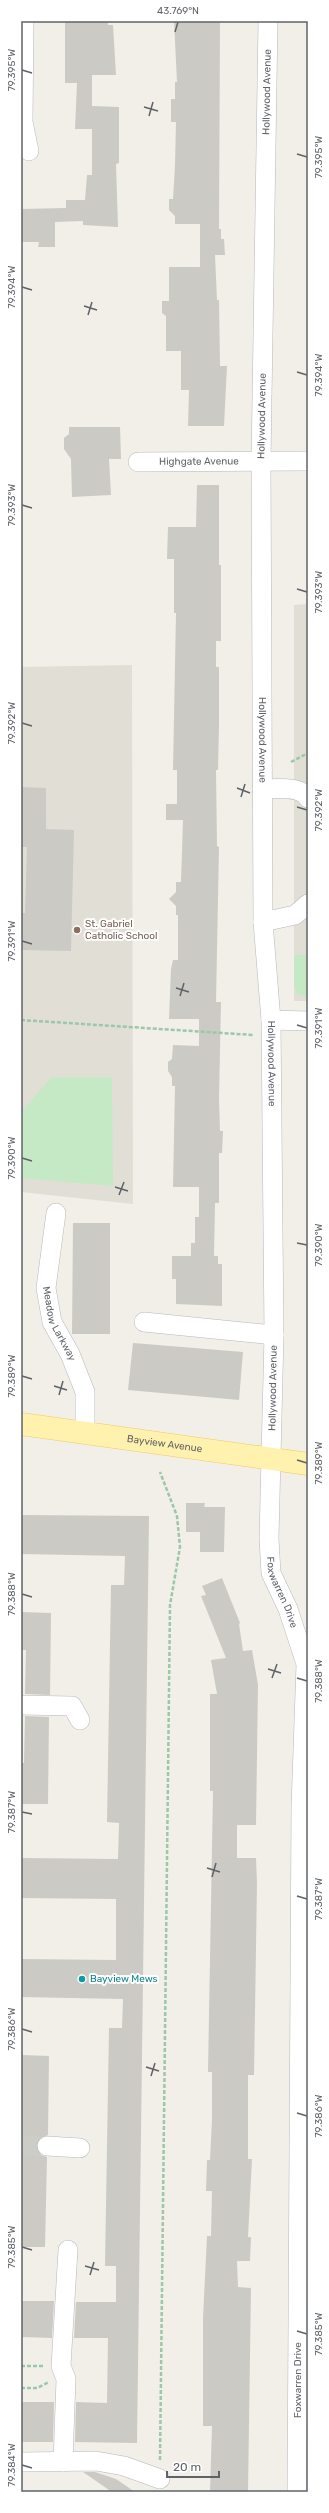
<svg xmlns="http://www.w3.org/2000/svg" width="329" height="2513" font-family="Rubik,sans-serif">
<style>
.education{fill:#e1ded6}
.green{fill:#c5e8c5}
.building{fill:#cccac5}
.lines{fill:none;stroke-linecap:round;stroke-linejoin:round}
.minor-tunnel{stroke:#ccccc8;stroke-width:19;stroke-dasharray:19 10;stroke-linecap:butt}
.minor-casing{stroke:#b5b8bc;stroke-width:20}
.major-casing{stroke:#f2c960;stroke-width:23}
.path{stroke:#9cc7a9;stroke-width:2.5;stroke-dasharray:4 2;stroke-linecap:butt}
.minor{stroke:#fff;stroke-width:19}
.major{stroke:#fff2af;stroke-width:22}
.ticks{fill:none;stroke:#5f6368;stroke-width:1.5}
.education-dot{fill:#8d6e63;stroke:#fff;stroke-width:1.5}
.culture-dot{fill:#0f9aa8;stroke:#fff;stroke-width:1.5}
.labels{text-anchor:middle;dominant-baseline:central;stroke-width:4;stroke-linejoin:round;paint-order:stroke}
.street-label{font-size:10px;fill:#5f6368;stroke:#fff}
.education-label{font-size:10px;fill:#785e54;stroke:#fff;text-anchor:start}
.culture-label{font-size:10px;fill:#0d838f;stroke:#fff;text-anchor:start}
.neatline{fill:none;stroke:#5f6368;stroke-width:1.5}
.ticks-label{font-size:10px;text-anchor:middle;fill:#5f6368}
</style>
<rect width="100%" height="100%" fill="#f1efe8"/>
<path class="education" d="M308 604V1001H294V605Z
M132 665 133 1204 21 1192V667Z"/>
<path class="green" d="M294 955H308V997L297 994 294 985Z
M52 1077H112L113 1186 21 1178V1112Z"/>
<path class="building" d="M65 21H108V25H113L116 75H92V106L119 107V163L116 164 118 227 83 225V221L55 222V247H38L39 242H21V209L66 208V200H85L87 175H92V129H75L77 83H65Z
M174 21H220L219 229H221V239H224L225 255H215L217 300H219L220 366H227L224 426H188L189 390H181V351H166V316L162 313V301H169V267H200V224H175V216L169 210V199H173L175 165 176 122H171V99H175V82H177Z
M69 427H120L121 459H109L111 495 72 497 71 459 64 449V438L69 434Z
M197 485H219V565H221V641H216V667H219V726L218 770H216L217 846 219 847 216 1002H221L219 1099 220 1131H223L222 1153H219V1203H215L214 1256H218V1264H222V1306L176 1304V1279H172V1256H191V1243H195V1217H199V1187H173L175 1086H172V1077L168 1071V1062L172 1059 173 1045 199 1046V1019H169L171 969 173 960H178V915H176V906L169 899 176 892V882H181L183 820H166V804H177V770H173L176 613H174V559H167L168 527H196Z
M21 787 46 788V829L74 830 71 951 21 950V913H25L27 847H21Z
M73 1223H110V1334H72Z
M133 1343 243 1352 239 1400 128 1390Z
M186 1503H205L204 1507H225L224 1552H200V1532H186Z
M21 1515 149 1516 137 2443 75 2442 76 2402 107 2403 108 2338H74L76 2302H116V2266H105L109 2028H122L123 1999 21 1997V1959L116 1960V1899L21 1898V1858L118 1859 119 1823 107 1822 111 1585H124L125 1556 21 1554Z
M222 1578 240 1623 239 1624 243 1651 252 1650 258 1685 256 1825H237V1858H256L257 1883 254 2075H248V2159H252L248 2237H251L250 2261H237L238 2287 251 2288 248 2492H210L212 2426H203V2318L207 2236H211L212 2191H206L207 2160H210L212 2120V2072H208L213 1791H210V1694H217L211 1660 226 1658 201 1596 206 1595 202 1586Z
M21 1612 51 1613 50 1695 25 1694 26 1650H21Z
M25 1716 49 1717 48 1804H21V1763H24Z
M21 2055 49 2056 48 2135 38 2140 36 2146 41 2155 47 2157 45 2247H21Z
M21 2301H54L52 2338 21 2337Z
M21 2402H54L53 2442H21Z
M83 2472H95L116 2479 135 2492H112Z"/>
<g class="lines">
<path class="minor-tunnel" d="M21 2146H47"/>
<g class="minor-casing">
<g id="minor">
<path d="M24 21 23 122 29 151"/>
<path id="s1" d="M268 21 261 461 263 922 271 1020 274 1335 269 1539 271 1573 288 1609 306 1664 301 1807 297 2492"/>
<path id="s2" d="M138 462 308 461"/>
<path d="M262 789C276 789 300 785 308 798"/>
<path d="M263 922 295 915 308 904"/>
<path d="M271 1020 308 1021"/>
<path id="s3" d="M56 1213 46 1288 52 1322 70 1354 85 1392V1432"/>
<path d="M144 1322 274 1335"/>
<path d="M21 1705 72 1706 80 1720"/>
<path d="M47 2146 80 2148"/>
<path d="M21 2462 96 2461 124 2466 160 2479"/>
<path d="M63 2462 66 2379 61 2366 68 2250"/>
</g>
</g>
<g class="major-casing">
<g id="major">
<path id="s4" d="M21 1424 308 1464"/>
</g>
</g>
<path class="path" d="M291 762 308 753
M21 1020 253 1035
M21 2366H44
M21 2388H37L49 2382
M160 2460 170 1605 180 1547 177 1516 160 1472"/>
<use href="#minor" class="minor"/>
<use href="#major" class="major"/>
</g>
<path class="ticks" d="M175 32 178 22M22 70 32 73M144 107 158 111M149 116 153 102M297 154 307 157M22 287 32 290M84 306 97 310M88 315 92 302M297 372 307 375M22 505 32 508M297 589 307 592M22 723 32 726M237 788 250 793M241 797 245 784M297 807 307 810M22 941 32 944M176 988 189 992M180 996 184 983M297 1025 307 1028M22 1158 32 1161M115 1187 128 1191M119 1195 124 1182M297 1243 307 1245M22 1376 32 1379M54 1386 67 1390M59 1395 63 1381M297 1460 307 1463M22 1594 32 1597M268 1669 281 1673M272 1678 277 1664M297 1678 307 1681M22 1812 32 1814M207 1868 220 1872M212 1877 216 1863M297 1896 307 1899M22 2029 32 2032M146 2067 159 2071M151 2076 155 2063M297 2113 307 2116M22 2247 32 2250M85 2266 99 2270M90 2275 94 2262M297 2331 307 2334M22 2465 32 2468"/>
<circle class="education-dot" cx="77" cy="930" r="4"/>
<circle class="culture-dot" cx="82" cy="1979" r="4"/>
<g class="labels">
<g class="street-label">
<text transform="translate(267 92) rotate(-89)">Hollywood Avenue</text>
<text transform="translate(262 416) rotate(-89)">Hollywood Avenue</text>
<text stroke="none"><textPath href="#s2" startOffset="61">Highgate Avenue</textPath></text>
<text stroke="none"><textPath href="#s1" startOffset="719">Hollywood Avenue</textPath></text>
<text stroke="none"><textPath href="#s1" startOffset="1043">Hollywood Avenue</textPath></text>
<text stroke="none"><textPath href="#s3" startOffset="114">Meadow Larkway</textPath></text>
<text transform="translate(273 1388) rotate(-89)">Hollywood Avenue</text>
<text stroke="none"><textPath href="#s4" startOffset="145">Bayview Avenue</textPath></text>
<text stroke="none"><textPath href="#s1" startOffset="1574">Foxwarren Drive</textPath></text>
<text transform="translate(298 2380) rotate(-90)">Foxwarren Drive</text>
</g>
<g class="education-label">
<text x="85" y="924">St. Gabriel<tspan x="85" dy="12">Catholic School</tspan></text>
</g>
<g class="culture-label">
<text x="90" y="1979">Bayview Mews</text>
</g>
</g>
<rect width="329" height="2513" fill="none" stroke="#ffffff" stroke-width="44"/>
<path d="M167 2471v6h52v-6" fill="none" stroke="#5f6368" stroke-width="2"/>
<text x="173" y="2471" font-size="12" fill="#5f6368" stroke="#ffffff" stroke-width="3" paint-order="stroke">20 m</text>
<rect x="22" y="22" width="285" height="2469" class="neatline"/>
<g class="ticks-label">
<text x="178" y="14">43.769°N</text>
<text transform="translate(11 70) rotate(-90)" y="4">79.395°W</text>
<text transform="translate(318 157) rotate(-90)" y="4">79.395°W</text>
<text transform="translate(11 287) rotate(-90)" y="4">79.394°W</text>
<text transform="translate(318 375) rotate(-90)" y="4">79.394°W</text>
<text transform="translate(11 505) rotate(-90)" y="4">79.393°W</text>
<text transform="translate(318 592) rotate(-90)" y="4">79.393°W</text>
<text transform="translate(11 723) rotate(-90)" y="4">79.392°W</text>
<text transform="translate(318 810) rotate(-90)" y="4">79.392°W</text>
<text transform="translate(11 941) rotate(-90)" y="4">79.391°W</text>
<text transform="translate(318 1028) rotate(-90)" y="4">79.391°W</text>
<text transform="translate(11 1158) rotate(-90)" y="4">79.390°W</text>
<text transform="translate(318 1245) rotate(-90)" y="4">79.390°W</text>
<text transform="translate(11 1376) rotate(-90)" y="4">79.389°W</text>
<text transform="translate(318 1463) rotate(-90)" y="4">79.389°W</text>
<text transform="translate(11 1594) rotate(-90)" y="4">79.388°W</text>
<text transform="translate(318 1681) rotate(-90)" y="4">79.388°W</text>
<text transform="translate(11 1812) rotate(-90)" y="4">79.387°W</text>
<text transform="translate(318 1899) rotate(-90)" y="4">79.387°W</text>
<text transform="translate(11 2029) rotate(-90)" y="4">79.386°W</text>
<text transform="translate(318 2116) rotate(-90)" y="4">79.386°W</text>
<text transform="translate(11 2247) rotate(-90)" y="4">79.385°W</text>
<text transform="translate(318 2334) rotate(-90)" y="4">79.385°W</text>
<text transform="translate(11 2465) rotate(-90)" y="4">79.384°W</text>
</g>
</svg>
